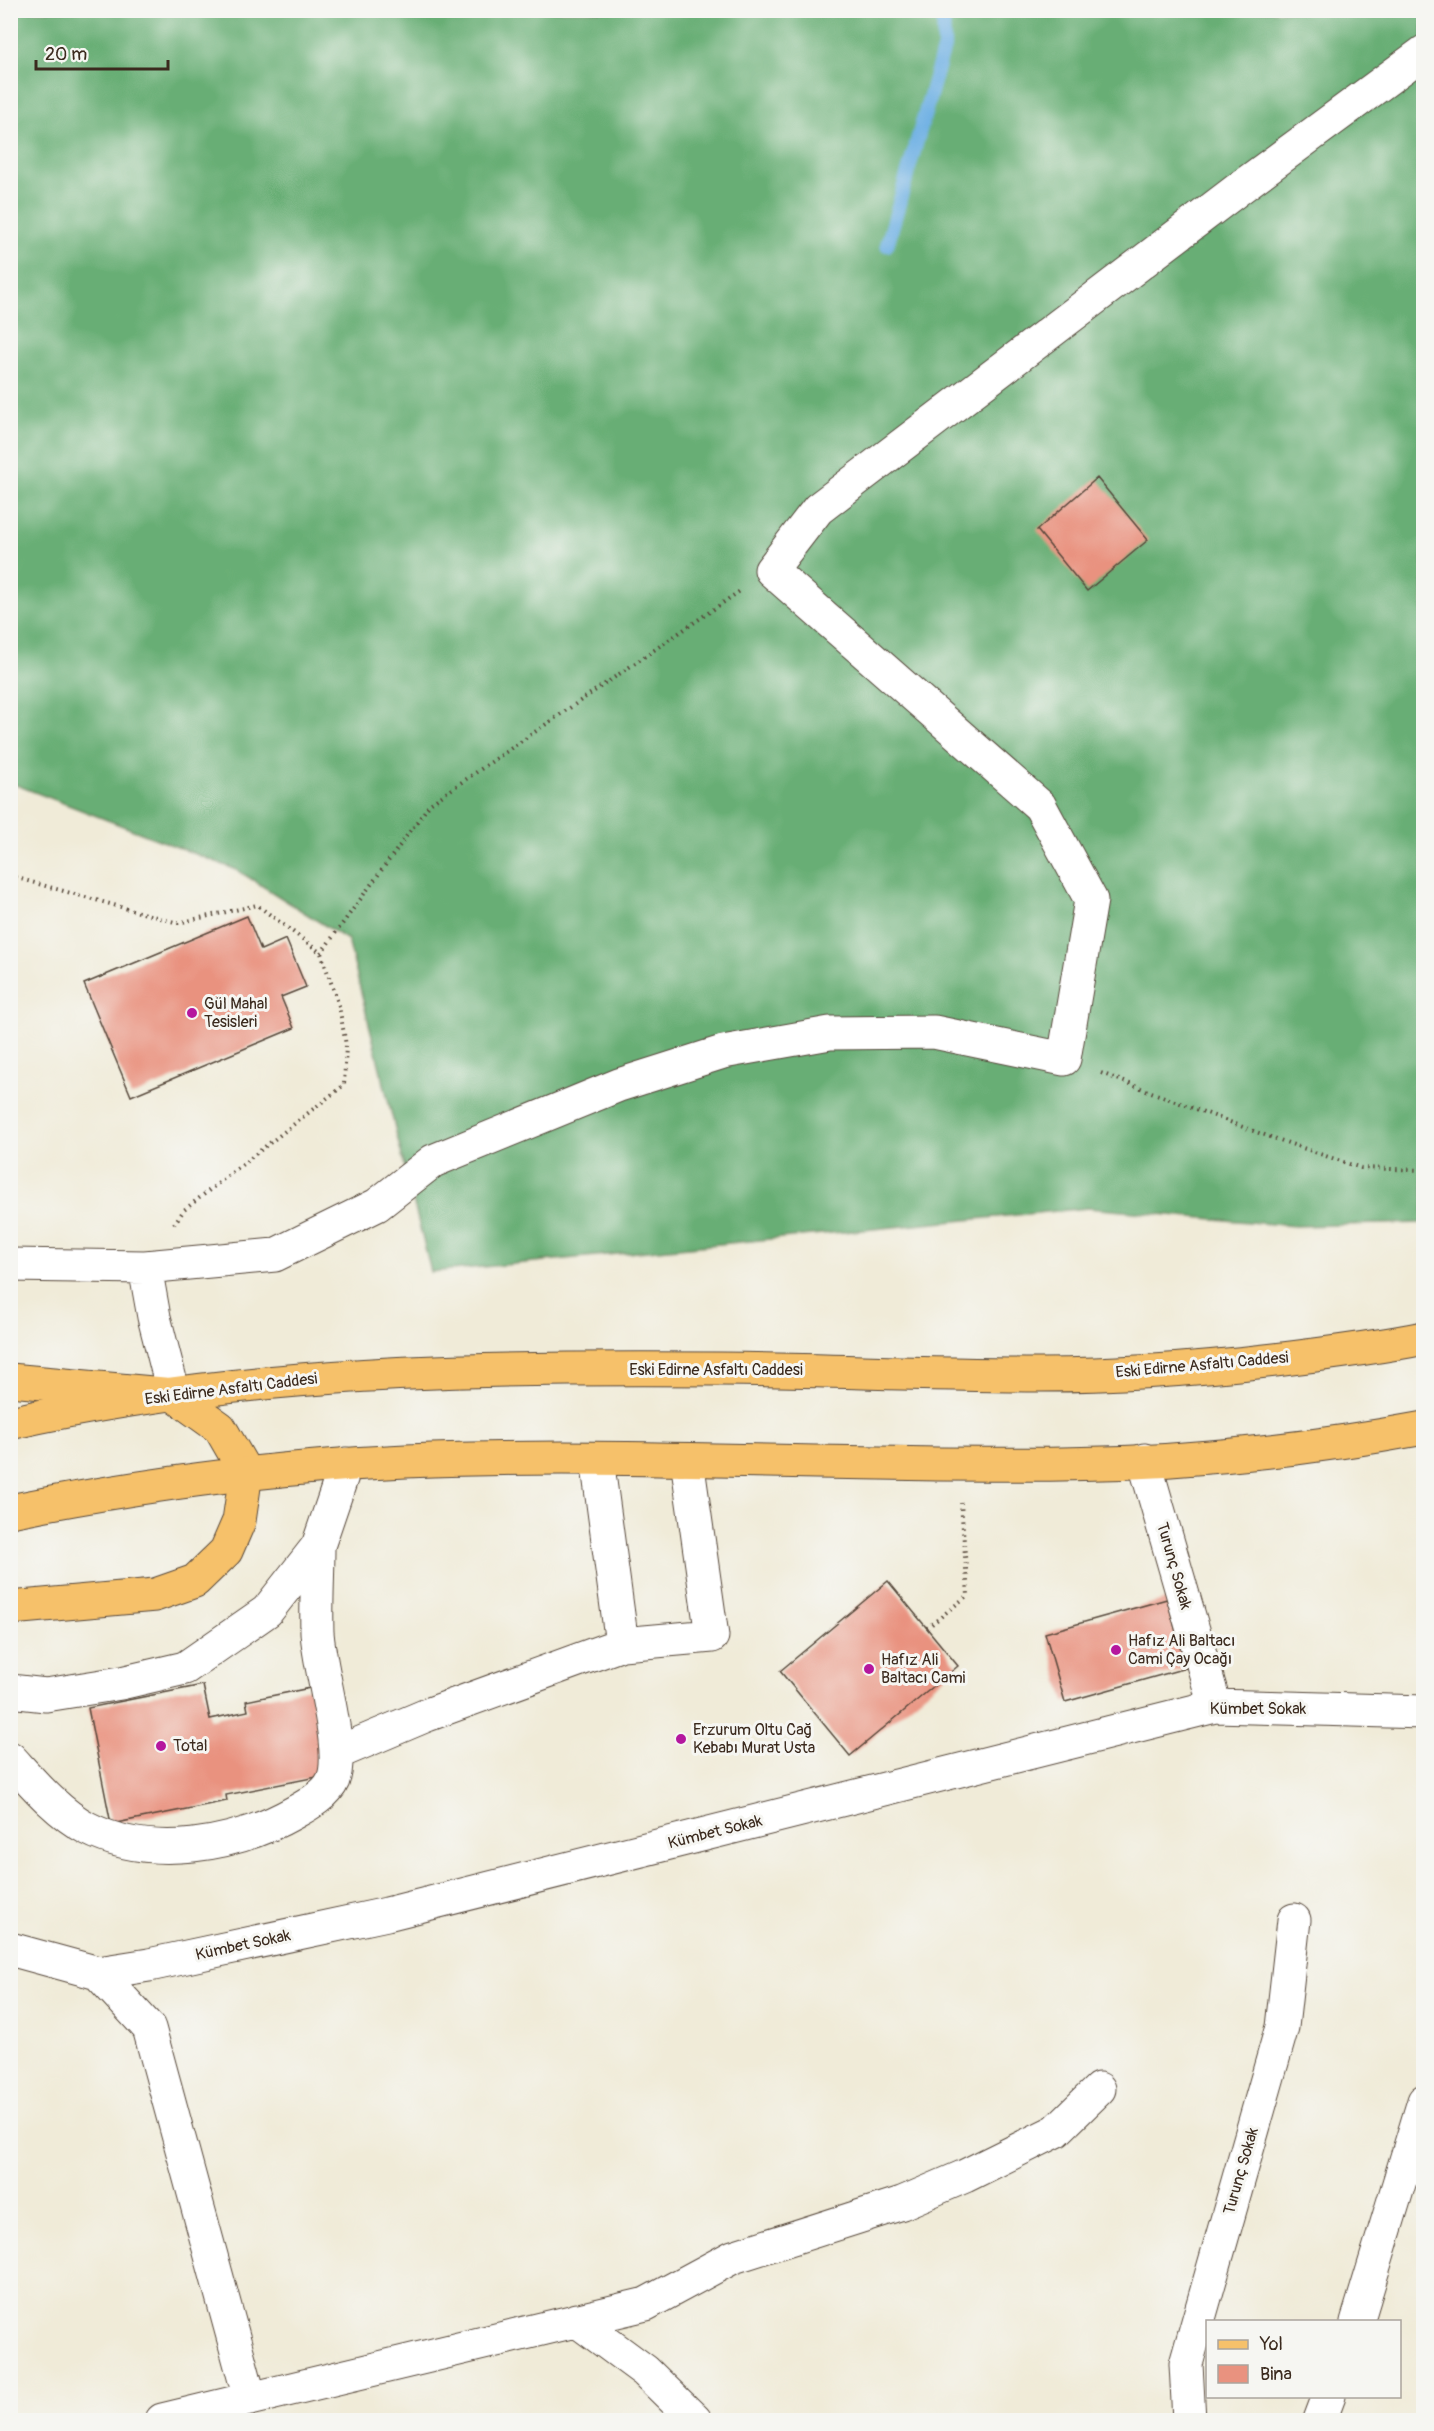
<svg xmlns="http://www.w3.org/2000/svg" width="1434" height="2431" font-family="Pangolin,sans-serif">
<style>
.forest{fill:#68ae74;stroke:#526c49;stroke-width:1.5}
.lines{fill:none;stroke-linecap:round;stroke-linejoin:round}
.stream{stroke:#70b1e4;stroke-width:14}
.building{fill:#e9927f}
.minor-casing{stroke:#56473a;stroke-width:35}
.major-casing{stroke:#56473a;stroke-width:35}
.highway-casing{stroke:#56473a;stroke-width:35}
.path{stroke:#56473a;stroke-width:4;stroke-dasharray:1.5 4.5;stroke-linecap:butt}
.minor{stroke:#fff;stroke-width:33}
.major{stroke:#f6c16b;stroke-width:33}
.highway{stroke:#f6c16b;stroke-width:33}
.poi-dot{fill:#b5179e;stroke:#f6f6f2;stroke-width:2}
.labels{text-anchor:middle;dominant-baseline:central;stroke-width:6;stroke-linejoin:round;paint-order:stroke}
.poi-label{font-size:16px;fill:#3b2a1e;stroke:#f6f6f2;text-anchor:start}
.street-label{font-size:16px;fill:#3b2a1e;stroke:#f6f6f2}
</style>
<rect width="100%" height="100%" fill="#f6f6f2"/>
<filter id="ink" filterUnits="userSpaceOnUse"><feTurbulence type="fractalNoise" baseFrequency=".0167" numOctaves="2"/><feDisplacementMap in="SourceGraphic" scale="12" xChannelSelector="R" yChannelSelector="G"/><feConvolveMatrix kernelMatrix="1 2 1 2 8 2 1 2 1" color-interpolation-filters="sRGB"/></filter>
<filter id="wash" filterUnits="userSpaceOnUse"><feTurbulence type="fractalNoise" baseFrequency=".008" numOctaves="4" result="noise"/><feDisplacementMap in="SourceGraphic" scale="24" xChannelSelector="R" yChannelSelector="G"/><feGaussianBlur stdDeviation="1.35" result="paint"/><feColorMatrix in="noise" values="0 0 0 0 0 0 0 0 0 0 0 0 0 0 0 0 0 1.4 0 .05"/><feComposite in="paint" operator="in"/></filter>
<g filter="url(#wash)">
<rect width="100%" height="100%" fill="#f0ebd8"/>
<path class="forest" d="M10 11H1423V1223L1295 1226 1088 1208 431 1272 348 940 237 870 11 783Z"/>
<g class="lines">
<path class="stream" d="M887 245 944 47 943 10"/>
</g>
<g id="blocks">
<path class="building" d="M1097 478 1148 540 1087 591 1037 530Z
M247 916 261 950 286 939 306 987 281 997 294 1028 131 1096 84 984Z
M888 1581 958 1666 850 1756 780 1671Z
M1167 1599 1186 1668 1065 1702 1045 1633Z
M203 1685 210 1719 248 1711 246 1701 310 1688 327 1775 226 1795 227 1801 111 1824 88 1708Z"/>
</g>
</g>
<g filter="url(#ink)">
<use href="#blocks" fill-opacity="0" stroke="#56473a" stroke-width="1.5"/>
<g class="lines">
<g class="minor-casing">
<path id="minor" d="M10 1265 145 1267 275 1255 377 1205 433 1161 619 1085 723 1052 830 1033 934 1032 1064 1059 1091 900 1040 806 771 570 818 509 1241 187 1424 52
M145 1267 154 1317 174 1395
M597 1459 622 1644
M1144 1460 1215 1706
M10 1691 46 1695 121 1683 185 1668 267 1611 318 1546 346 1464
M337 1753 427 1715 622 1644 712 1636 687 1460
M10 1758C32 1782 58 1813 87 1828 151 1861 235 1846 295 1812 308 1805 327 1794 333 1780 345 1750 319 1669 317 1632 316 1604 318 1575 318 1546
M10 1949 98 1973 149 1965 387 1914 1215 1706 1424 1712
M98 1973 149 2028 250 2399
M576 2320 645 2371 695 2420
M1357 2322 1424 2101
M162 2420 646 2304 733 2257 902 2203 965 2176 1056 2131 1099 2089
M1189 2420 1186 2364 1282 2027 1294 1920
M1320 2420 1329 2396"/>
</g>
<g class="major-casing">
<path id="major" d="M10 1380 174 1395 220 1428 246 1473 239 1521 226 1551 195 1581 155 1595 10 1608"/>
</g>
<g class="highway-casing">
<path id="highway" d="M10 1423C243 1370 483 1367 720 1369 827 1370 934 1375 1041 1375 1119 1375 1197 1369 1275 1360 1325 1354 1375 1348 1424 1338
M10 1511C141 1485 273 1467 406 1461 625 1452 844 1467 1062 1464 1183 1463 1305 1450 1424 1428"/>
</g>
<path class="path" d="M10 876 178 923 257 905 321 953 339 1006 346 1045 344 1085 184 1210 174 1224
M321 953 430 804 740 591
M1101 1073 1259 1133 1361 1168 1424 1170
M927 1628 968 1595 961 1503"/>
<use href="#minor" class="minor"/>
<use href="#major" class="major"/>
<use href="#highway" class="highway"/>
</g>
</g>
<g class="poi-dot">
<circle cx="192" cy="1013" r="6"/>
<circle cx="1116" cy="1650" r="6"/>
<circle cx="869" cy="1669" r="6"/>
<circle cx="681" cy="1739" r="6"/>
<circle cx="161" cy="1746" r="6"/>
</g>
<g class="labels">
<g class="poi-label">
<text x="204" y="1004">Gül Mahal<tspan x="204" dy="18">Tesisleri</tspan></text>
<text x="1128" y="1641">Hafız Ali Baltacı<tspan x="1128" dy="18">Cami Çay Ocağı</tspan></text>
<text x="881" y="1660">Hafız Ali<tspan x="881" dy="18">Baltacı Cami</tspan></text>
<text x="693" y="1730">Erzurum Oltu Cağ<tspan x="693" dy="18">Kebabı Murat Usta</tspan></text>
<text x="173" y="1746">Total</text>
</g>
<g class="street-label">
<text transform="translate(1202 1365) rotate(-5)">Eski Edirne Asfaltı Caddesi</text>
<text x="716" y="1370">Eski Edirne Asfaltı Caddesi</text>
<text transform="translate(231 1389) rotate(-7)">Eski Edirne Asfaltı Caddesi</text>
<text transform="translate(1174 1566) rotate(74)">Turunç Sokak</text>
<text x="1258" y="1709">Kümbet Sokak</text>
<text transform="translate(715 1832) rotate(-14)">Kümbet Sokak</text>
<text transform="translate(243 1945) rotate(-12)">Kümbet Sokak</text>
<text transform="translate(1241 2171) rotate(-74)">Turunç Sokak</text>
</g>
</g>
<rect width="1434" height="2431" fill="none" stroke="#f6f6f2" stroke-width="36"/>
<rect x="1206" y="2320" width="195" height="78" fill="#f6f6f2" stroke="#aba49d" stroke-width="1.5"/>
<rect x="1218" y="2340" width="30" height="9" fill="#f6c16b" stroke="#aba49d" stroke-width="1.5"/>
<text x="1260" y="2350" font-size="18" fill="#3b2a1e">Yol</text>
<rect x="1218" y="2365" width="30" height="18" fill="#e9927f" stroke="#aba49d" stroke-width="1.5"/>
<text x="1260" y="2380" font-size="18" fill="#3b2a1e">Bina</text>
<path d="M36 60v9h132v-9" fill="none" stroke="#3b2a1e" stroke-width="3"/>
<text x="45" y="60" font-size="18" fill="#3b2a1e" stroke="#f6f6f2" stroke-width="4.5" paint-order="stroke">20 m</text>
</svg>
